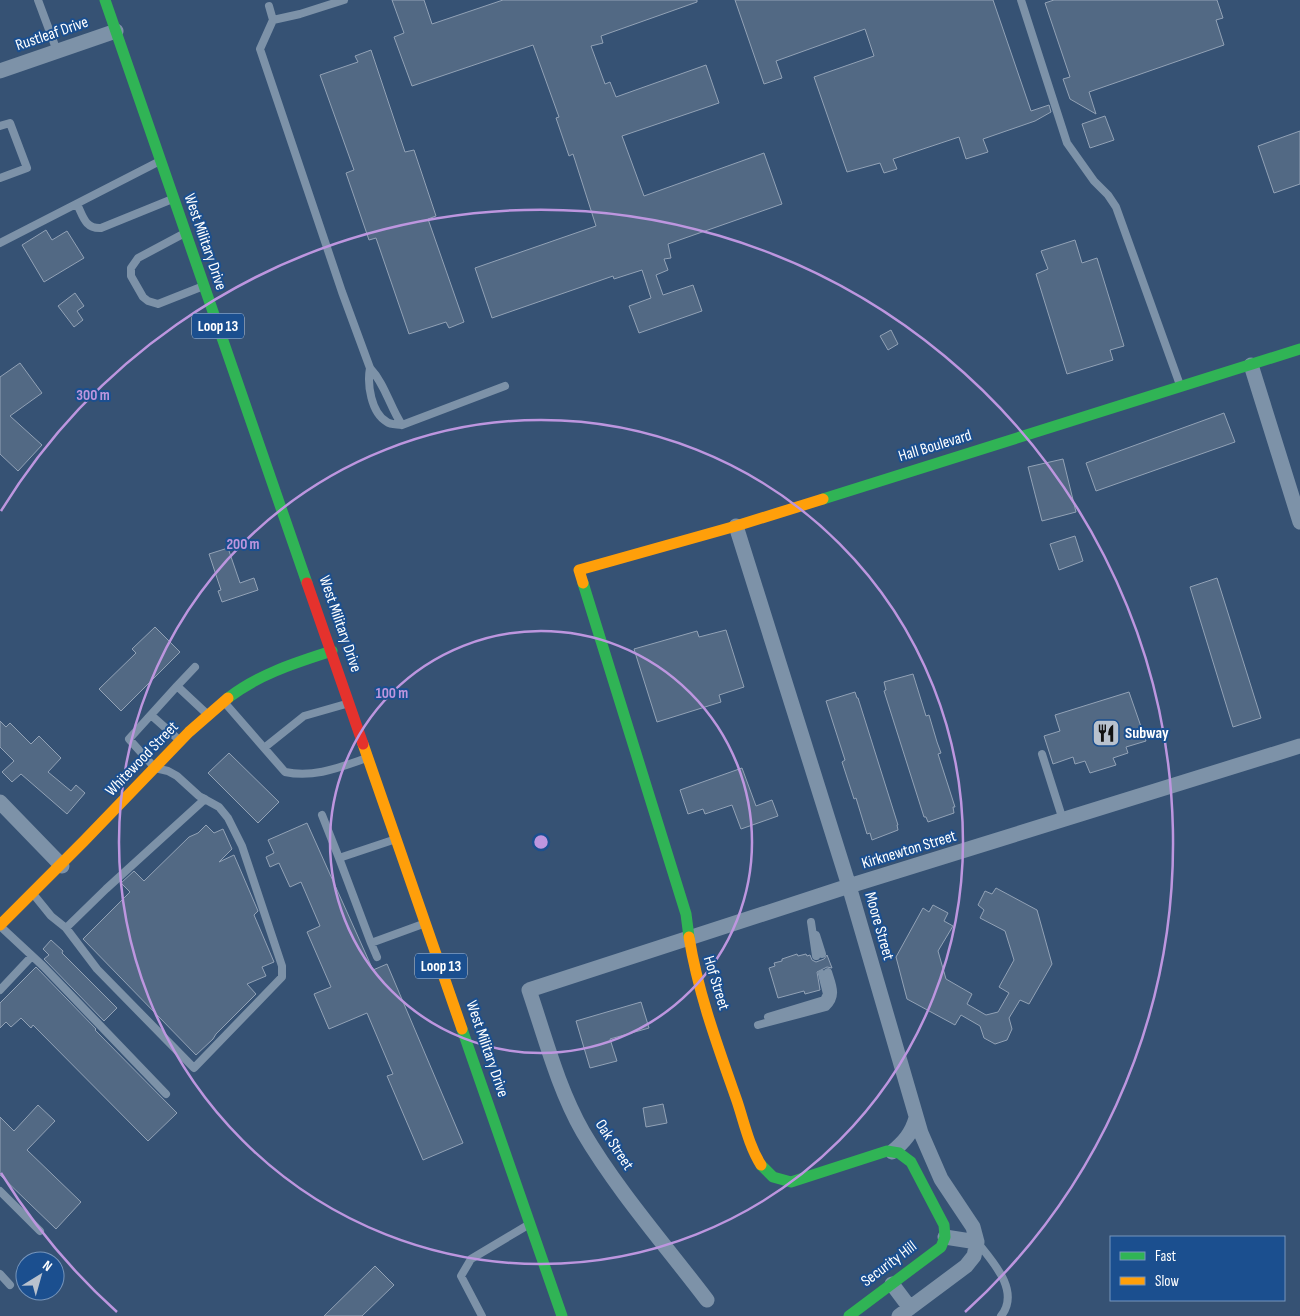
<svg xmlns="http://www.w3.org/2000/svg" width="1300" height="1316" font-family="'Sofia Sans Condensed',sans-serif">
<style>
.building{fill:#526984;stroke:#92a2b6}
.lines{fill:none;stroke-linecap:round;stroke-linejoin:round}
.lane{stroke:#7d92a8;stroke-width:8}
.street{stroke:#7d92a8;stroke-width:15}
.fast{stroke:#30b455;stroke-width:11}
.slow{stroke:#ff9f0a;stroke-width:11}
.jam{stroke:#e5322d;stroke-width:11}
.ring{fill:none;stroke:#bd96df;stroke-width:2.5}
.labels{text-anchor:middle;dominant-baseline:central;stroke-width:4;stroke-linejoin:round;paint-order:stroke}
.shield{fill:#1b4f8f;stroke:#bbcadd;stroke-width:1}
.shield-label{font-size:15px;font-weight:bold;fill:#fff}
.street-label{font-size:16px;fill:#fff;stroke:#1b4f8f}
.poi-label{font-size:16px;font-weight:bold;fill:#fff;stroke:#1b4f8f;text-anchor:start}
.centre{fill:#bd96df;stroke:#1b4f8f;stroke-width:2.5}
.ring-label{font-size:15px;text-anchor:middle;font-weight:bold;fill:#bd96df;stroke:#1b4f8f;stroke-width:4;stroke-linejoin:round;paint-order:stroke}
</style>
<rect width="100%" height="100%" fill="#365274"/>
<path class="building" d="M392 0H424L432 24 503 0H697V2L601 36 603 43 591 46 605 84 610 82 616 97 706 65 719 103 622 136 644 196 764 153 782 204 668 244 671 258 664 259 668 270 656 275 663 295 693 285 702 311 639 333 629 306 651 298 642 270 614 279 613 276 492 318 475 268 596 226 573 154 569 156 556 118 559 117 533 45 412 86 394 37 404 33Z
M735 0H993L1031 111 1049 105 1051 112 1035 121 983 139 988 152 966 159 959 137 893 159 897 169 884 173 880 163 847 172 814 77 874 56 865 29 776 61 782 78 764 84Z
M1054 0H1217L1223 18 1216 20 1224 45 1089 92 1096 114 1070 99 1063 79 1070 77 1045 3Z
M371 50 405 152 414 150 436 216 428 219 464 322 449 328 446 322 409 334 376 238 369 240 346 173 354 170 320 75 358 62 355 56Z
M1105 116 1114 140 1090 148 1082 124Z
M1300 131V184L1274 193 1258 146Z
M46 230 52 240 67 231 84 258 44 282 22 245Z
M1075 240 1082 263 1097 258 1124 346 1110 350 1113 360 1067 374 1036 274 1048 269 1041 251Z
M75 293 84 306 77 311 83 320 74 327 58 306Z
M891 330 898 344 888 350 880 336Z
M20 363 42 393 10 416 42 445 18 471 0 454V377Z
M1224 413 1235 442 1096 491 1086 463Z
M1063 459 1076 512 1042 521 1028 467Z
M1075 536 1083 561 1059 570 1050 544Z
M228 548 240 583 254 578 258 590 222 602 218 591 221 590 209 554Z
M1217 578 1261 718 1233 727 1190 587Z
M155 627 180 652 121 711 99 689 136 653 132 649Z
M726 630 744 687 719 695 721 702 657 722 634 649 697 631 699 637Z
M913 674 926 716 929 715 937 742 941 753 938 754 955 807H953L954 813 928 822 926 817H924L884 691 886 690 884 682Z
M855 692 857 698H858L898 825H897L898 830 872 840 870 833 867 834 856 798 854 799 842 762 845 760 826 701Z
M1129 692 1146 741 1126 747 1128 753 1113 758 1116 765 1090 773 1085 761 1075 764 1073 757 1053 764 1044 736 1060 731 1055 715Z
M0 721 6 727 10 723 31 744 39 736 61 758 48 772 71 791 76 785 85 793 67 814 21 774 12 782 2 772 14 761 0 747Z
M229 753 279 802 258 823 208 773Z
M742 768 756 806 772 800 778 816 741 829 732 805 705 814 703 809 688 814 680 790Z
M307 823 373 970 387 964 463 1143 423 1160 387 1076 393 1074 367 1013 329 1029 314 994 331 987 307 932 320 926 301 882 290 887 279 863 270 867 266 857 274 853 268 840Z
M206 825 214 833 223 829 232 849 219 862 234 855 258 911 254 915 274 962 262 967 266 976 247 984 256 994 216 1034 213 1039 196 1055 83 939 130 892 121 883 134 871 144 881 189 837 198 833Z
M996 888 1037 910 1052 964 1029 1004 1020 1000 1009 1018 1012 1029 1007 1040 995 1044 984 1038 980 1026 961 1015 955 1025 907 999 896 957 923 908 929 912 933 905 948 913 944 921 953 926 938 951 946 979 972 994 967 1004 986 1015 998 1012 1009 993 999 987 1014 960 1005 931 980 918 984 910 978 905 985 891 992 894Z
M51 940 63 951 62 953 117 1008 104 1021 44 959 49 955 43 949Z
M797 954 798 956 806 954 807 956 810 955 812 960 816 962 824 959 827 955 832 968 827 967 817 972 820 990 805 994 804 991 778 998 769 968 775 966 774 963 782 961V959Z
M36 967 96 1029 95 1030 177 1113 148 1141 33 1025 31 1028 21 1018 11 1027 6 1022 0 1028V1003Z
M641 1002 649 1028 610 1039 617 1061 590 1068 576 1021Z
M663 1104 667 1123 646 1127 643 1108Z
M38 1105 55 1121 27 1150 81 1202 56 1229 0 1175V1117L14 1131Z
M375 1266 394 1285 362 1316H324Z"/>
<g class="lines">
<path class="lane" d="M38 0 57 51
M1021 0 1067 143 1094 181 1108 195 1116 207 1180 385
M269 6 273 20 260 49 342 292 370 368C385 384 390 407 402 425
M273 20 300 14 344 0
M0 126 10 123 27 168 0 178
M77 204C83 216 85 229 101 228L170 200
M183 234 138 258 131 268V276L143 297 148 301 158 304 201 287
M0 243 158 162
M370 368C367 384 371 413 387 422 391 425 397 424 402 425L505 386
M195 667 177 686 207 714
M225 703 285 772C313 778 338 768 364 759
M151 715 178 739
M264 748 304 716 346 704
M1042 754 1063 820
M322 815 339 858
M393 840 339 858 371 943 423 924
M34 895 51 916 66 928 97 969 194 1068 282 977V966L242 846 228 818 219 807 199 796 177 776 168 771 155 768 129 739 177 686
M811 922 816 956
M1 927 43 966 166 1094
M66 928 106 889 205 799
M816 935 822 954
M371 943 377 957
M0 990 32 956
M768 1017 824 1000 827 994 822 974
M758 1025 826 1007C838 996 832 985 828 972
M0 1191 40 1231
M977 1242C992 1261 1021 1291 1001 1316
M0 1274 10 1285
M482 1316 461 1276 471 1259 528 1225"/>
<path class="street" d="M0 71 116 31
M1251 365 1300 522
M736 526 849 886 921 1133 941 1179 973 1227 977 1242 974 1256 966 1266 899 1316
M0 802 62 866
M892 1152C904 1142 912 1133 916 1118
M945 1237 977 1242
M892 1284 910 1308
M707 1300C666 1246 617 1190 583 1132 558 1088 545 1037 529 990L849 886 1300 746"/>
<path class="fast" d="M105 0 307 583
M823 499 1300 349
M583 583 686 914 689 937
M228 698C259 674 295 663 332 651
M462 1029 562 1316
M761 1165 773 1177 791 1182 887 1151 899 1153 911 1162 944 1225 945 1237 941 1247 849 1316"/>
<path class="slow" d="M583 583 579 570 736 526 823 499
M363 744 462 1029
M0 925 84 841 189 732 228 698
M689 937C698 993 718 1047 737 1101 744 1122 749 1146 761 1165"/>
<path class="jam" d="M307 583 363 744"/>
</g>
<g class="ring">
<circle cx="541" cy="842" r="211"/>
<circle cx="541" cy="842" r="422"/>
<path d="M117 1312A633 633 0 0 1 1 1173M1 511A633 633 0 1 1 965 1312"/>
</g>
<defs>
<g id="restaurant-square" transform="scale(1.4375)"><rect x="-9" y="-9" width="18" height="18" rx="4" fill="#b9c2ce" stroke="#1b4f8f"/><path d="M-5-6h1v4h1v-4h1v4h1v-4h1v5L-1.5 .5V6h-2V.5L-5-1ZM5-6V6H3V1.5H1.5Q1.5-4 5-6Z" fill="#111"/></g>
</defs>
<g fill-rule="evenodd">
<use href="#restaurant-square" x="1106" y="733"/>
</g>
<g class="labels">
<g class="shield">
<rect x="192" y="313.5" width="52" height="25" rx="4"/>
<rect x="415" y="953.5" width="52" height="25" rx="4"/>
</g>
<g class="shield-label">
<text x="218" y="326">Loop 13</text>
<text x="441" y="966">Loop 13</text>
</g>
<g class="street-label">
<text transform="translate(52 34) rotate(-19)">Rustleaf Drive</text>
<text transform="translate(205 242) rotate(71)">West Military Drive</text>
<text transform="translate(935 446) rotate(-17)">Hall Boulevard</text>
<text transform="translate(340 624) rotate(71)">West Military Drive</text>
<text transform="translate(142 759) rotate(-46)">Whitewood Street</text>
<text transform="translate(909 850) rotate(-17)">Kirknewton Street</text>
<text transform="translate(879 926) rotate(74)">Moore Street</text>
<text transform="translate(716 983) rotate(73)">Hof Street</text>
<text transform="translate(487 1049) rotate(71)">West Military Drive</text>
<text transform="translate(614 1145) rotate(57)">Oak Street</text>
<text transform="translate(889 1264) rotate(-37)">Security Hill</text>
</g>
<g class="poi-label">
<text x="1125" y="733">Subway</text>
</g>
</g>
<circle cx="541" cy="842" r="8" class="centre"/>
<g class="ring-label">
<text x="93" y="400">300 m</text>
<text x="243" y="549">200 m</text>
<text x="392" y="698">100 m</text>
</g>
<rect x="1110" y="1236" width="175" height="65" fill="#1b4f8f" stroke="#7695bc"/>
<rect x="1120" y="1252" width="25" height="8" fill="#30b455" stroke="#7695bc"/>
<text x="1155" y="1261" font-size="15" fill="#ffffff">Fast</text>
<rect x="1120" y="1277" width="25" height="8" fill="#ff9f0a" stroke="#7695bc"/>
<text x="1155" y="1286" font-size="15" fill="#ffffff">Slow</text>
<g transform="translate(40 1276) rotate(37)"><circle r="24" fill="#1b4f8f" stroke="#7695bc"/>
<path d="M0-4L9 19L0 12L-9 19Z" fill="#b9c2ce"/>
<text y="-8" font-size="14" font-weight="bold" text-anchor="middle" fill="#ffffff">N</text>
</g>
</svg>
